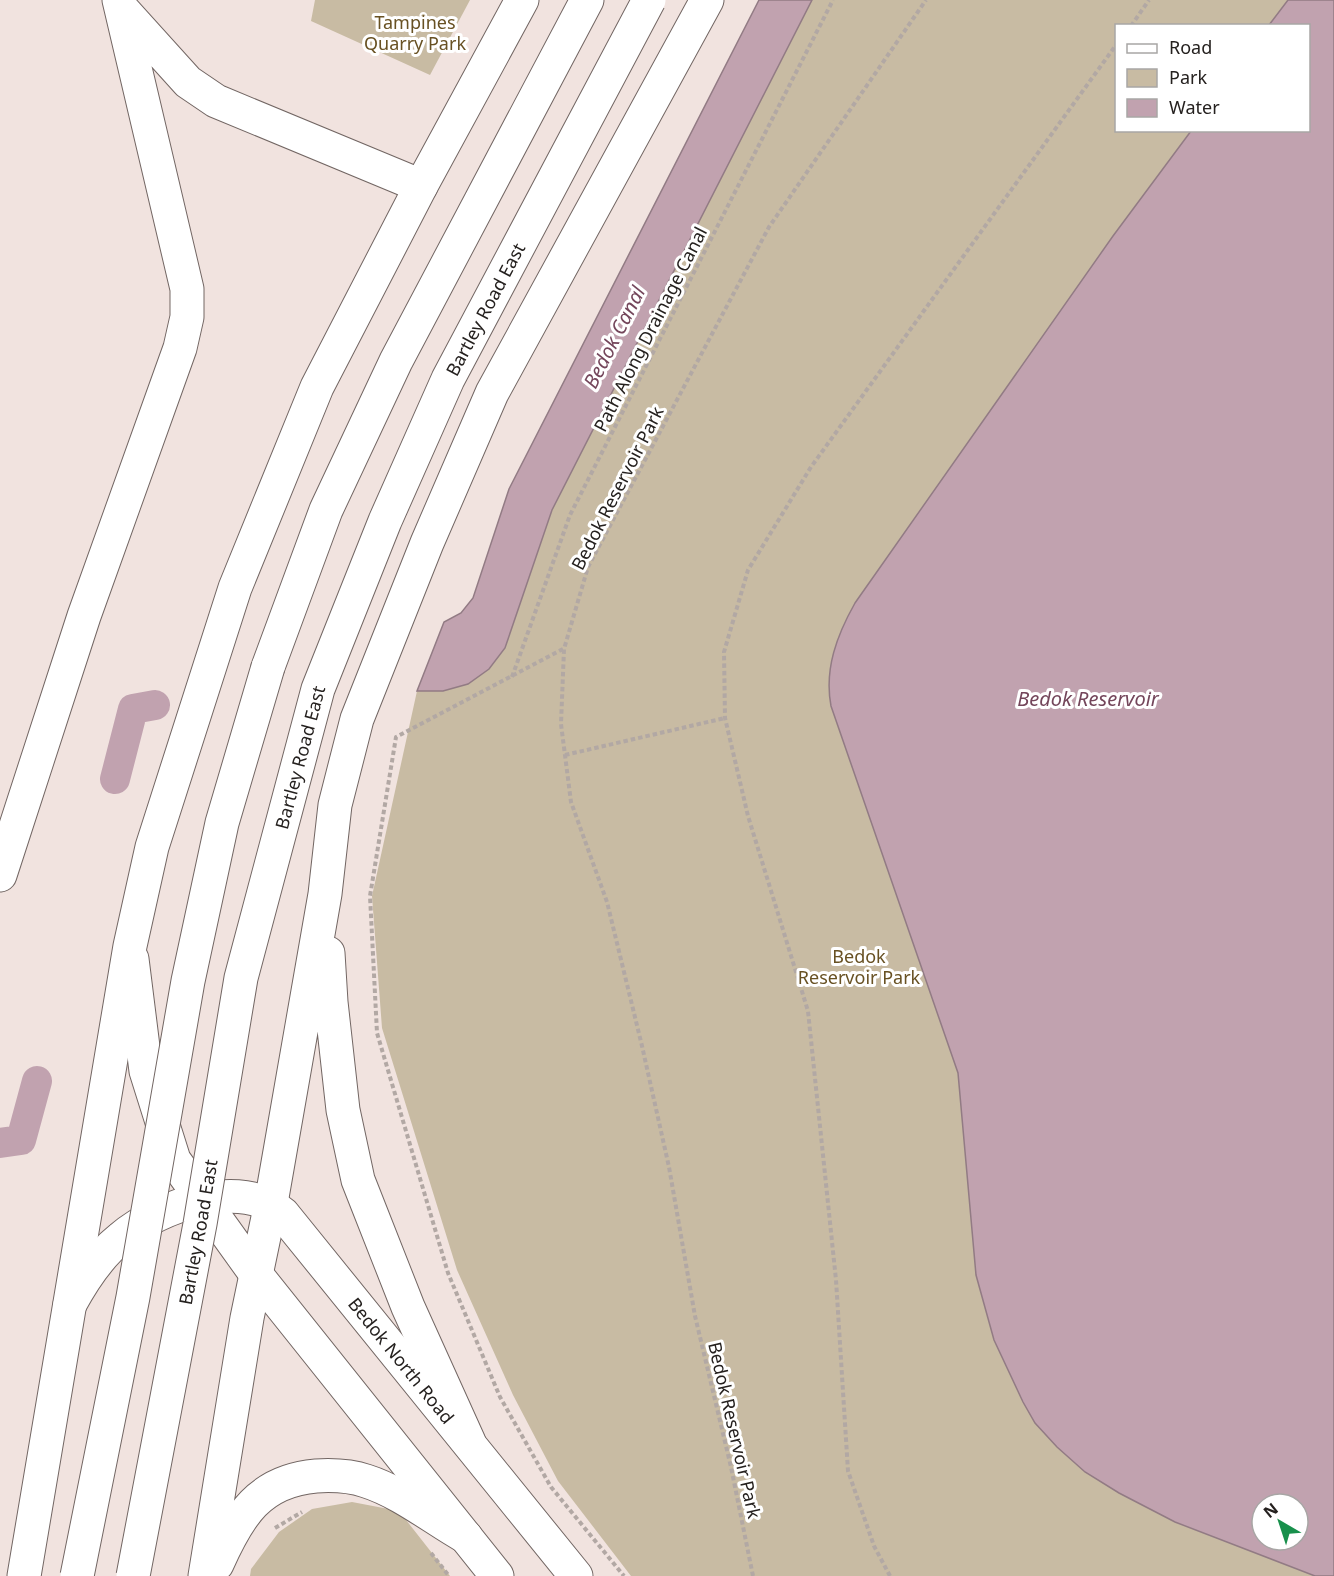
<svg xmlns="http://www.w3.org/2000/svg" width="1334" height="1576" font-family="'Noto Sans',sans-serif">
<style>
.green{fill:#c8bba3;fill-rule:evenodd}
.water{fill:#c1a2af;stroke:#927b84;stroke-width:1.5;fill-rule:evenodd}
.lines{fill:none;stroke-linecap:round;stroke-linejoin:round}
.canal{stroke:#c1a2af;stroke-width:30}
.minor-casing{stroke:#726663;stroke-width:35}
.major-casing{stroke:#726663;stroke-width:35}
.highway-casing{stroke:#726663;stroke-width:35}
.path{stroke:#b2a8a4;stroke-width:4;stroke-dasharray:4.5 3;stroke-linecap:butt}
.minor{stroke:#fff;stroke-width:33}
.major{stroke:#fff;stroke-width:33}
.highway{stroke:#fff;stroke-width:33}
.highway-bridge-casing{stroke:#726663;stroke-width:35;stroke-linecap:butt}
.highway-bridge{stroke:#fff;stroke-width:33}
.labels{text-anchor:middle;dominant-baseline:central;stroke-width:6;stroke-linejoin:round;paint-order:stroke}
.park-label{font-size:18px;fill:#685123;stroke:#fff}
.street-label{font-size:18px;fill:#25211f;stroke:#fff}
.water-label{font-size:20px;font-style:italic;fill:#74465b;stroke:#fff}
</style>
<rect width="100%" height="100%" fill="#f1e3df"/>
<path class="green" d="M315 0H470L430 75 311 21Z
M812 0H1334V1576H631L558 1481 513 1395 457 1270 382 1028 372 896 417 691H443L468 684 489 669 505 648 552 510ZM1116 26H1308V130H1116ZM1262 1504H1298V1540H1262Z
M352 1502 399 1511 450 1576H250L251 1569 279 1532 312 1509Z"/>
<path class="water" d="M759 0H812L552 510 505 648 489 669 468 684 443 691H417L444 622 461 613 473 598 509 489Z
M1288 0H1334V1576H1315L1175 1522 1119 1493 1085 1472 1057 1447 1035 1423 1023 1402 994 1340 976 1275 958 1073 831 706C824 669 837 635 855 603L1113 236 1191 131 1308 130V26L1269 25ZM1262 1504H1298V1540H1262Z"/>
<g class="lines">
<path class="canal" d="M115 779 133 709 155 705
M0 1143 21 1140 37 1081"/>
<g class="minor-casing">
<path id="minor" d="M122 9 188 82 216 101 421 186
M0 875 84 616 180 348 187 317V289L119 0"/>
</g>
<g class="major-casing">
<g id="major">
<path d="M132 959 146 1071 174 1160 255 1273 497 1576"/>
<path id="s1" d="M70 1304C83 1280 99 1255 121 1238 160 1205 241 1177 283 1214L576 1576"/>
</g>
</g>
<g class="highway-casing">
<path id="highway" d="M268 667 326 510 396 361 587 0
M328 953 331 1002 343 1110 358 1180 408 1307 469 1442
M217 1564C239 1515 259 1481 316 1476 332 1475 351 1476 366 1481 401 1492 434 1519 466 1537
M24 1576 130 946 152 847 235 588 317 387 421 186 522 0
M205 1576 247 1318 271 1203 325 894 335 805 357 719 427 543 492 393 707 0"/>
</g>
<path class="path" d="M1131 26 1149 0
M563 649 396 737 370 896 377 1033 448 1273 500 1397 551 1487 624 1576
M512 677 570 515 833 0
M565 755 725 718
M275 1528 302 1512
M431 1553 449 1576
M753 1576 731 1467 695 1316 669 1167 642 1046 607 902 571 802 561 724 564 649 588 567 769 227 926 0
M890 1576 874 1546 848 1471 836 1280 808 1011 748 816 725 718 724 652 748 570 811 467 1116 45"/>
<use href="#minor" class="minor"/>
<use href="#major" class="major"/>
<use href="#highway" class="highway"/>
<g class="highway-bridge-casing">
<g id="highway-bridge">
<path d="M77 1576 133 1297 188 981 222 823 268 667"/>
<path id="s2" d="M133 1576 200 1224 241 978 318 689 385 521 448 379 649 0"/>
</g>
</g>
<use href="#highway-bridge" class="highway-bridge"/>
</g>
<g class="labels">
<g class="park-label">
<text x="415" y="22">Tampines<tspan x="415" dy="21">Quarry Park</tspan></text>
<text x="859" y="956">Bedok<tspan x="859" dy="21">Reservoir Park</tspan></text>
</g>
<g class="street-label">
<text stroke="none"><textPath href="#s2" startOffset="1322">Bartley Road East</textPath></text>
<text transform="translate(650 329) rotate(-63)">Path Along Drainage Canal</text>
<text transform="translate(617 488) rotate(-63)">Bedok Reservoir Park</text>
<text stroke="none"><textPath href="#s2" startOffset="836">Bartley Road East</textPath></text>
<text stroke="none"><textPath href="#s2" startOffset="350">Bartley Road East</textPath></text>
<text stroke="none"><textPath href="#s1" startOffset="448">Bedok North Road</textPath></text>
<text transform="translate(735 1430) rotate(77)">Bedok Reservoir Park</text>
</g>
<g class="water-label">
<text transform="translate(614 337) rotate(-63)">Bedok Canal</text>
<text x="1088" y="698">Bedok Reservoir</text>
</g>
</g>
<rect x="1115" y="24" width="195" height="108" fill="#ffffff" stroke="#a8a6a5" stroke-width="1.5"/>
<rect x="1127" y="44" width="30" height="9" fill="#ffffff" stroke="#a8a6a5" stroke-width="1.5"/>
<text x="1169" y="54" font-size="18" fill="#25211f">Road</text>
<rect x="1127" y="69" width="30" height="18" fill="#c8bba3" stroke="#a8a6a5" stroke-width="1.5"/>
<text x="1169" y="84" font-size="18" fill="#25211f">Park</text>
<rect x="1127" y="99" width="30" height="18" fill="#c1a2af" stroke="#a8a6a5" stroke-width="1.5"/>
<text x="1169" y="114" font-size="18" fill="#25211f">Water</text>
<g transform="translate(1280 1522) rotate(321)"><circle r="28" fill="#ffffff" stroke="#a8a6a5" stroke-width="1.5"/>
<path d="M0-4.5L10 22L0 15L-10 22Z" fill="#18904c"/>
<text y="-9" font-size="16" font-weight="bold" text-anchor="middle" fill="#25211f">N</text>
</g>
</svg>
